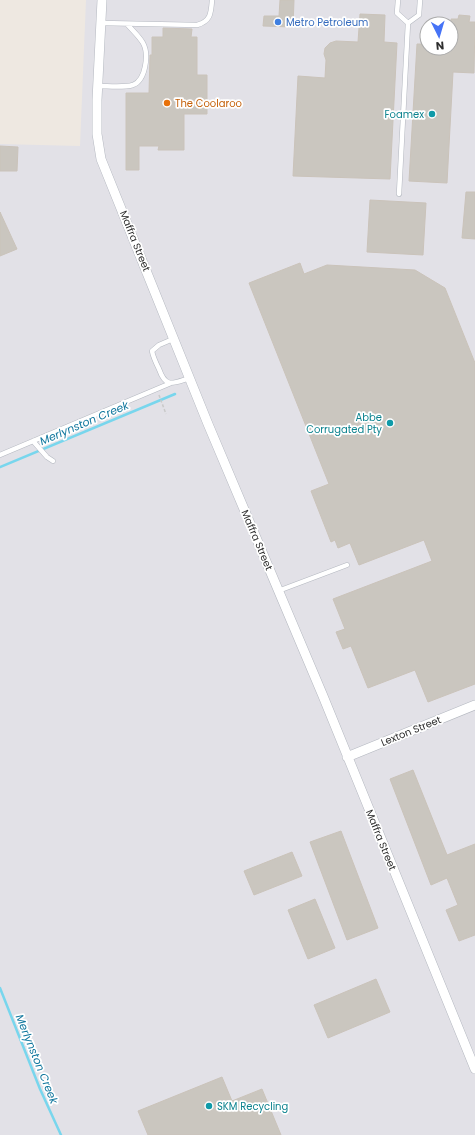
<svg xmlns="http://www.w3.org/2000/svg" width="475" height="1135" font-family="Poppins,sans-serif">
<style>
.industrial{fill:#e2e1e7;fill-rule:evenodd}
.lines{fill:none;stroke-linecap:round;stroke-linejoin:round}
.stream{stroke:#78d6ed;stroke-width:2.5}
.building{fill:#cac6bf;stroke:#cac3ba}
.lane-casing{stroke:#b4b8c0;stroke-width:5.5}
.street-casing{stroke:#b4b8c0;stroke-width:10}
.path{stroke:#c9c9c9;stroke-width:1.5;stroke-dasharray:3 2;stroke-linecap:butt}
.lane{stroke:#fff;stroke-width:4.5}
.street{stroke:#fff;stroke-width:9}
.shop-dot{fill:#3f7fe0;stroke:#fff;stroke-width:1.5}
.food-dot{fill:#e8710a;stroke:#fff;stroke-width:1.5}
.culture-dot{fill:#0f9aa8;stroke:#fff;stroke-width:1.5}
.labels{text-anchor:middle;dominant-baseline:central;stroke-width:3.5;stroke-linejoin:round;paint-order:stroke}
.shop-label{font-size:10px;fill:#366cbe;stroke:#fff;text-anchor:start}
.food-label{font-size:10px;fill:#c56008;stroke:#fff;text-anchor:start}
.culture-label{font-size:10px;fill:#0d838f;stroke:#fff;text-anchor:end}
.street-label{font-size:10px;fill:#2e2e2e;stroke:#fff}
.water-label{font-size:11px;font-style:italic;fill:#11779e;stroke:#fff}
</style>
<rect width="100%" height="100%" fill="#eee8e1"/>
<path class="industrial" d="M86 0H475V1135H0V144L80 146ZM427 24H451V48H427Z"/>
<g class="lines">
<path class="stream" d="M0 467 175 394
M0 988 40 1089 61 1135"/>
</g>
<path class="building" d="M280 0H294L293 27 263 26 264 16H279Z
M360 14 385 15 384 42 397 43 390 179 293 176 298 76 325 78 326 60 324 54 325 48 330 43 336 41 358 42Z
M459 15 470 16 469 22H475L474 73 453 72 447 183 409 181 417 44H427V48H451V19H458Z
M163 28 192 29 191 37H197V75H207V114H184V150H158L159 146H139V170H126V93H149L150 55H152V37H163Z
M0 146 18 147 17 171H0Z
M466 192H475V239L462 238Z
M370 200 426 203 423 255 367 252Z
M0 212 17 249 0 256Z
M300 263 304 274 327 265 415 270 445 288 475 363V684L428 702 415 670 368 688 351 646 343 649 336 632 345 629 333 599 432 561 424 540 359 565 350 543 338 548 335 540 331 542 311 491 329 484 249 283Z
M413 770 447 855 475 844V935L459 941 446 910 458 905 447 878 431 885 390 779Z
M341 831 378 928 347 940 310 842Z
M292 852 302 876 254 895 244 871Z
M315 899 335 948 308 959 288 910Z
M376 979 390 1012 328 1038 314 1005Z
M222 1077 232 1101 262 1089 281 1135H148L138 1111Z"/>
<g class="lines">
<g class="lane-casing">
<path id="lane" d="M398 0 397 13 408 23
M101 23 197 25C211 21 211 13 212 0
M408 23 419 15 420 0
M98 86C108 86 123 88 133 85 146 80 149 54 143 43 139 36 132 30 127 24
M399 194 408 23
M173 339 159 345 152 351C153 357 156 363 159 369 166 389 173 383 190 378
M33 441 47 457 53 461
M0 455 171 383
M278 591 347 565"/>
</g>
<g class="street-casing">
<path id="street" d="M102 0 97 100V134L101 159 208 424 323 696 475 1069
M347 757 475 705"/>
</g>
<path class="path" d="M159 395 166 414"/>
<use href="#lane" class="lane"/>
<use href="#street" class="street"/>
</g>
<circle class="shop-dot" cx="278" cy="22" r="4"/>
<circle class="food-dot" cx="167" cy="103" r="4"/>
<g class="culture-dot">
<circle cx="432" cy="114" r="4"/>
<circle cx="390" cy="423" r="4"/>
<circle cx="209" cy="1106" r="4"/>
</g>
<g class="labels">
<g class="shop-label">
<text x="286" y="22">Metro Petroleum</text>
</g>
<g class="food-label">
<text x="175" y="103">The Coolaroo</text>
</g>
<g class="culture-label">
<text x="424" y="114">Foamex</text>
<text x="382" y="417">Abbe<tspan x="382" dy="12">Corrugated Pty</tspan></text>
<text x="217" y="1106" text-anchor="start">SKM Recycling</text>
</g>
<g class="street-label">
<text transform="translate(135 241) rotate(68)">Maffra Street</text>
<text transform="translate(257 540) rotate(67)">Maffra Street</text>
<text transform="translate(411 731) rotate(-22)">Lexton Street</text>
<text transform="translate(381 840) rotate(68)">Maffra Street</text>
</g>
<g class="water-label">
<text transform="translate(84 423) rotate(-23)">Merlynston Creek</text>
<text transform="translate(37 1059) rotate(68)">Merlynston Creek</text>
</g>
</g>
<g transform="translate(439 36) rotate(175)"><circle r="19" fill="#ffffff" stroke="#ababab"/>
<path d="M0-3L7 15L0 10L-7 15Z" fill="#4673f6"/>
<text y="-6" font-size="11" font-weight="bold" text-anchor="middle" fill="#2e2e2e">N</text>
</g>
</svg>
